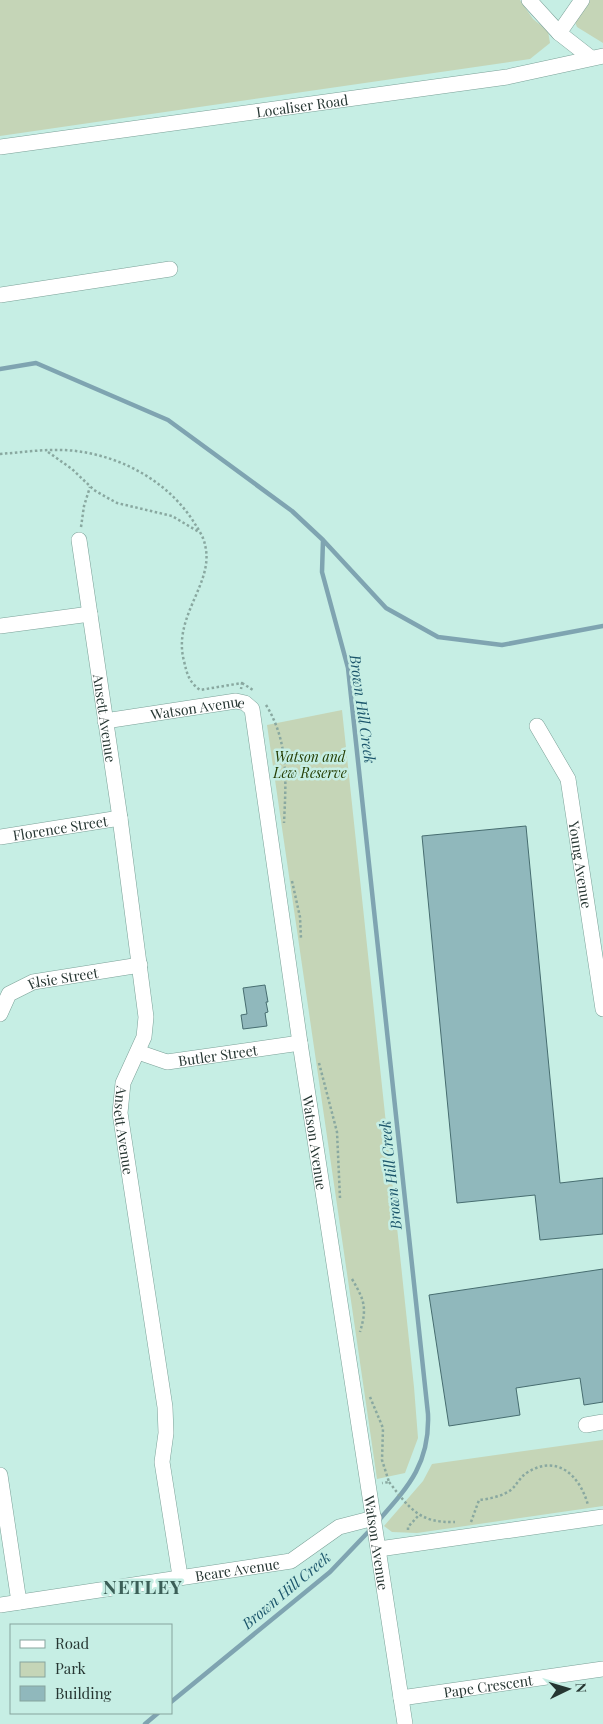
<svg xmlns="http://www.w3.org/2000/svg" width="603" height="1724" font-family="'Playfair Display',serif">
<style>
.green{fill:#c5d5b7}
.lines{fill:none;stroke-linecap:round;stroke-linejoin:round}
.stream{stroke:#7fa4b1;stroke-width:4.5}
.building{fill:#90b8bc;stroke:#476d70}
.minor-casing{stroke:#7ba198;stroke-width:16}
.path{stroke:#89a8a0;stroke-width:2.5;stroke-dasharray:2.5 2.5;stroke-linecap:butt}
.minor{stroke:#fff;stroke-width:15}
.labels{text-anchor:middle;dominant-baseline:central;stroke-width:5;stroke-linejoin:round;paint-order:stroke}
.street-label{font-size:14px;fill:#263632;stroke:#c6eee4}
.park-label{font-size:14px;font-style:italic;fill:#253e04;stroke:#c6eee4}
.water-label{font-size:15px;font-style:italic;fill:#1b556b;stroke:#c6eee4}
.district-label{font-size:19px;font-weight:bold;letter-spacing:1px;fill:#3b5f57;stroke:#c6eee4}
</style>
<rect width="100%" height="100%" fill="#c6eee4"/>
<path class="green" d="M0 0H520L533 19 548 31 550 43 530 59 0 136Z
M590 0H603V43L577 27 575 22Z
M342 710 414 1387 418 1438 405 1473 377 1479 267 725Z
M603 1440V1506L417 1533 392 1532 384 1526 423 1481 432 1464Z"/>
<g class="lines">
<path class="stream" d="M0 369 36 363 168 420 292 511 323 540 386 608 438 637 502 645 603 626
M323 540 322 572 348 668 428 1414C430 1463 409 1486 379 1520
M171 1702 330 1572 372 1528
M145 1724 158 1713"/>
</g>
<path class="building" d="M526 826 560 1183 603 1178V1234L540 1240 535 1195 457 1203 422 836Z
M265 985 268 1002H266L268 1012 265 1013 267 1026 243 1029 241 1015 247 1014 243 988Z
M603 1269V1402L584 1405 580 1378 516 1388 520 1415 449 1426 429 1295Z"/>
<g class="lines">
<g class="minor-casing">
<g id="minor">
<path d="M529 0 559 33 591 58"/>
<path d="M559 33 582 0"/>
<path id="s1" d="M0 147 507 77 603 56"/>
<path d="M0 295 170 269"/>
<path id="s2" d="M79 540 120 818 146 1017 144 1037 123 1083 120 1113 165 1407 166 1433 162 1462 180 1576"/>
<path d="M0 626 90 614"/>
<path id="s3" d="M105 721 236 701 245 703 252 709 300 1043 405 1724"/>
<path id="s4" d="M537 726 568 779 603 1009"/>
<path id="s5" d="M0 837 120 818"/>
<path id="s6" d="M0 1014 9 994 33 982 140 965"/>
<path id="s7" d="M138 1052 167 1062 300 1043"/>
<path d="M586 1425 603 1422"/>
<path d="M0 1475 19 1602"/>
<path d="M379 1549 603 1517"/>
<path id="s8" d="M0 1605 291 1561 339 1527 374 1518"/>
<path id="s9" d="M401 1698 603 1669"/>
</g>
</g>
<path class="path" d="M48 452 72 469 94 490 106 497 117 503 172 516 199 532
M0 454C25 452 51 448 76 451 124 457 170 483 195 524 199 530 204 538 205 545 215 583 172 616 184 661 187 674 189 682 200 690L242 683 241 689
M81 527 84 506 90 487
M242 683 253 690
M266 705C289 742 286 781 284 823
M292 881 300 917 301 939
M319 1063 337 1132 340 1198
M352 1279C365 1301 367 1308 360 1332
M370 1397 383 1428 382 1460 389 1482 382 1483
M389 1482C410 1509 419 1523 455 1522
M471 1522 479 1500C489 1499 504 1496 512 1489 518 1483 520 1477 528 1472 558 1454 580 1476 588 1505
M408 1530V1527L418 1516"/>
<use href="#minor" class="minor"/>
</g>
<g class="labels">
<g class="street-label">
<text stroke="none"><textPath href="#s1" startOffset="305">Localiser Road</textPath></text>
<text stroke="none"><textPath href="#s3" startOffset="94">Watson Avenue</textPath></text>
<text stroke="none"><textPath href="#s2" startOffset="180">Ansett Avenue</textPath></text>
<text stroke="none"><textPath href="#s5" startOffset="61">Florence Street</textPath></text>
<text stroke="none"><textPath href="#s4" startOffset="148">Young Avenue</textPath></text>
<text stroke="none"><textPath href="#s6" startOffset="79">Elsie Street</textPath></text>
<text stroke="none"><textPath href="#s7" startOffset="82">Butler Street</textPath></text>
<text stroke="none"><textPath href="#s2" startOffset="600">Ansett Avenue</textPath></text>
<text stroke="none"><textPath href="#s3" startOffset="589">Watson Avenue</textPath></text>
<text stroke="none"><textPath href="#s3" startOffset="994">Watson Avenue</textPath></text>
<text stroke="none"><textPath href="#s8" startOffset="240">Beare Avenue</textPath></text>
<text stroke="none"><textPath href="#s9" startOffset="88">Pape Crescent</textPath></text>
</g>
<g class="park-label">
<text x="310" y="756">Watson and<tspan x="310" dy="16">Lew Reserve</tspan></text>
</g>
<g class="water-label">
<text transform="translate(363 709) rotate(82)">Brown Hill Creek</text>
<text transform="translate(390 1175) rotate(-96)">Brown Hill Creek</text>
<text transform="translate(286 1590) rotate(-40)">Brown Hill Creek</text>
</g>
<g class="district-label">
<text x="143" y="1586">NETLEY</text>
</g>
</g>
<rect x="10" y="1624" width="162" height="90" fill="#c6eee4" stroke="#86a49d"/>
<rect x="20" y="1640" width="25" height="8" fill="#ffffff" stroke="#86a49d"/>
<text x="55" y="1649" font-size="15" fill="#263632">Road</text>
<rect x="20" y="1662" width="25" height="15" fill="#c5d5b7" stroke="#86a49d"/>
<text x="55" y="1674" font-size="15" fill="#263632">Park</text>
<rect x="20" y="1686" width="25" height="15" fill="#90b8bc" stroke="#86a49d"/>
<text x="55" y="1699" font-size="15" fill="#263632">Building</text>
<g transform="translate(568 1689) rotate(85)" stroke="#c6eee4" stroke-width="4" paint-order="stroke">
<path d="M0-4L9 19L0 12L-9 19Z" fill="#263632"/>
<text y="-8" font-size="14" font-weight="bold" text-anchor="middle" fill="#263632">N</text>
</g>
</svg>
